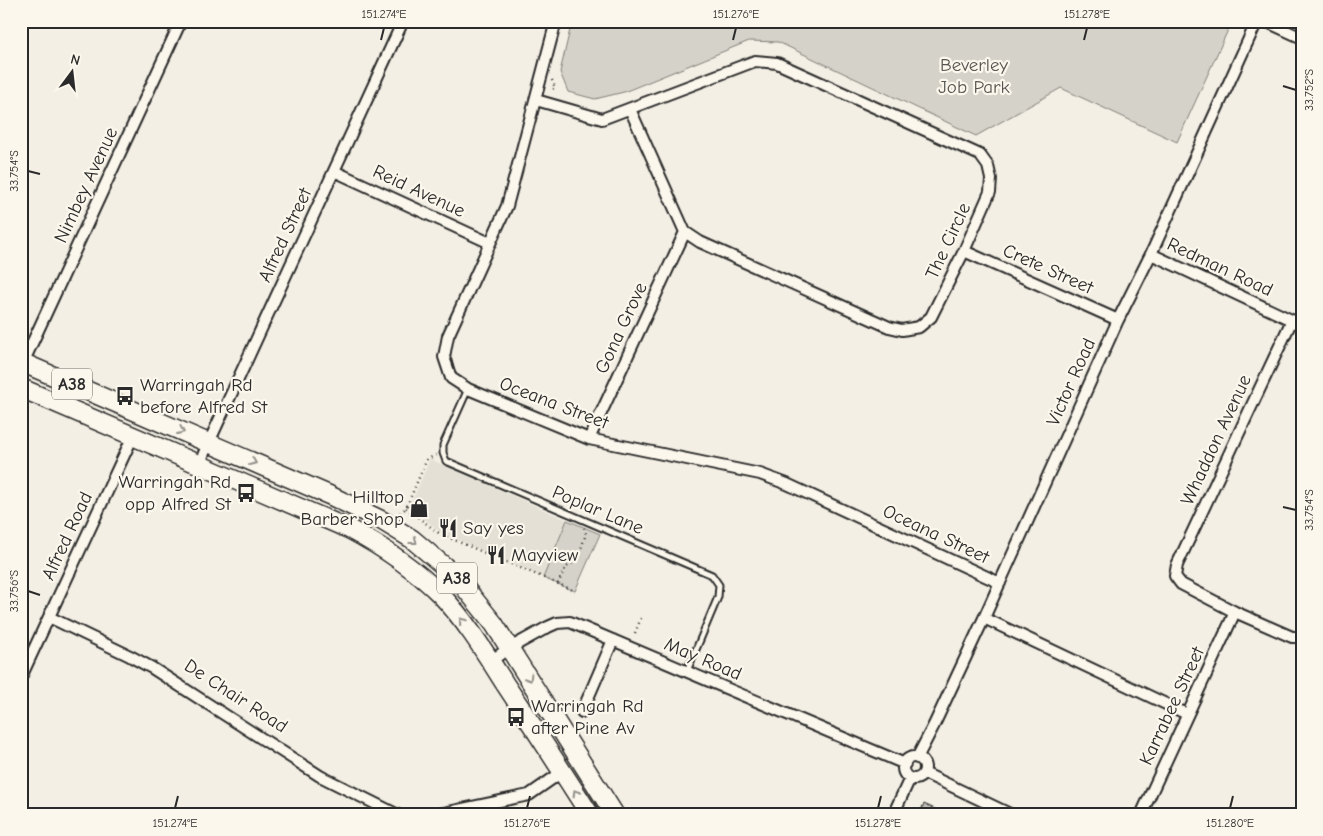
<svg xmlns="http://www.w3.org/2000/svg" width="1323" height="836" font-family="'Comic Neue',sans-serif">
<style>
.built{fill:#e4e0d6}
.green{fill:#d5d2c9;stroke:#807e7a}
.building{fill:#c0beb6;stroke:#2b2b2b}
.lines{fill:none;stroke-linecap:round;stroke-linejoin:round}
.lane-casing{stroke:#2b2b2b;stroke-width:9}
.street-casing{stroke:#2b2b2b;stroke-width:14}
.highway-casing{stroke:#2b2b2b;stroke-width:21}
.path{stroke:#2b2b2b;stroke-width:2.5;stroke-dasharray:1 4;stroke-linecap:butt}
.lane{stroke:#fbf7ec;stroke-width:5}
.street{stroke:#fbf7ec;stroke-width:10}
.highway{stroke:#fbf7ec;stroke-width:18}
.oneway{stroke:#93918c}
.ticks{fill:none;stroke:#2b2b2b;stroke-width:2}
.labels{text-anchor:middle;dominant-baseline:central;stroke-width:4.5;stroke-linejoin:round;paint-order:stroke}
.shield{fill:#fbf7ec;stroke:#696865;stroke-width:1}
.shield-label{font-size:18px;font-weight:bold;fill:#2b2b2b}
.park-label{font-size:19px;fill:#565552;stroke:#fbf7ec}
.street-label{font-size:19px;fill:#2b2b2b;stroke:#fbf7ec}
.poi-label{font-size:19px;fill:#2b2b2b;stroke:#fbf7ec;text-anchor:start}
.neatline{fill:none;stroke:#2b2b2b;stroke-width:2}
.ticks-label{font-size:12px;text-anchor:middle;fill:#2b2b2b}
</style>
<rect width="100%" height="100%" fill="#f3efe4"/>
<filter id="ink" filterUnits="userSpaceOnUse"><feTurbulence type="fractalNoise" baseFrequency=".02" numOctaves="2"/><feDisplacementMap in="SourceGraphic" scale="10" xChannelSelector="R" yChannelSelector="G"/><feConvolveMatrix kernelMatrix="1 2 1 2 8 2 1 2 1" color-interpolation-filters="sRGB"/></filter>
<g filter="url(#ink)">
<path class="built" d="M430 459 567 520 568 524 543 578 440 532 410 506Z"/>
<path class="green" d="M572 21H1232L1177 142 1061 88 976 136 778 42 749 41 624 92 595 99 568 92 560 72Z
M567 520 600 534 575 591 543 578Z"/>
<path class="building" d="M924 804 948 815H918Z"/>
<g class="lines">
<g class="lane-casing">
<path id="lane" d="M468 389 443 445V453L446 461 712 575 719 585 718 597 687 671"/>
</g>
<g class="street-casing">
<path id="street" d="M556 21 507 206 448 336 444 357 451 378 468 389 589 439 760 474 787 484 1000 583
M1265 21 1302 38
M536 100 602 119 755 61 777 63 980 155 988 166 991 179 990 192 964 251 931 317 919 327 902 330 889 327 700 242 685 232 630 109
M334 171 490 243
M964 251 1118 320
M1151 254 1302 325
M1292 320 1177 565 1175 576 1181 584 1235 612 1292 637H1302
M23 363 181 21
M589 439 685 232
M199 464 403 21
M49 617 130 656 152 668 320 776 398 815
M984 618 1187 714
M490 661 510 648 548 627 557 623 570 622 905 764
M21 677 133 436
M582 712 613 640
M903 768a11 11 0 1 1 22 0a11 11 0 1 1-22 0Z
M917 758 934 725 984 618 1118 320 1151 254 1257 21
M924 773 1012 815
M434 815 529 795 562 772
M893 815 910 778
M1141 815 1235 612"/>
</g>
<g class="highway-casing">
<path id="highway" d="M21 362 329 495 381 520 412 539 444 566 461 583 494 624 615 815
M21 388 349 529C383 547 414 568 441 595 466 621 486 654 505 684 534 728 562 771 590 815"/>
</g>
<path class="path" d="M552 80 555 88 553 89
M406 508 440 534 575 591
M400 513 406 508 427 459 437 455
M558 584 565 568 577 560 586 534 584 528
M635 633 641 618"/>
<use href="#lane" class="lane"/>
<use href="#street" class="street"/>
<use href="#highway" class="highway"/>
</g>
<defs><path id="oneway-chevron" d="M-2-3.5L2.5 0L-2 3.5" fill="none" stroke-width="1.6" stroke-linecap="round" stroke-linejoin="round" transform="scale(1.25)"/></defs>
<g class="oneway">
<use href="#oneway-chevron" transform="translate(181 431) rotate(23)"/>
<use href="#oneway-chevron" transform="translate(253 462) rotate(23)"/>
<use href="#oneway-chevron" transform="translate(414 541) rotate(38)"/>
<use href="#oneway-chevron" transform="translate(462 621) rotate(-129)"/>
<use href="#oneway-chevron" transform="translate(529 678) rotate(58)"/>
<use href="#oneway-chevron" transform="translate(576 793) rotate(-122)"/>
</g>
</g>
<path class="ticks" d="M381 40 384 28M733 40 736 28M1084 40 1087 28M1283 86 1296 90M28 171 40 174M1283 507 1296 510M28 591 40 595M175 808 178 796M527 808 530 796M878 808 881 796M1230 808 1233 796"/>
<defs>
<g id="bus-bare" transform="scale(1.5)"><path d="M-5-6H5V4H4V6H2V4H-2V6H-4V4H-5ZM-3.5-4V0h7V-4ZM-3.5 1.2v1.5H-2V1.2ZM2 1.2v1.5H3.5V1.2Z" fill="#2b2b2b" stroke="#fbf7ec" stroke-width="2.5" paint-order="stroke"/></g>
<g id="shop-bare" transform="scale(1.5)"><path d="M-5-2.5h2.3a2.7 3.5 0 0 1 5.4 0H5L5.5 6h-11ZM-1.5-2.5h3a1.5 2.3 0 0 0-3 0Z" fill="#2b2b2b" stroke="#fbf7ec" stroke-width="2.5" paint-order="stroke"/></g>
<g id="restaurant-bare" transform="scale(1.5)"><path d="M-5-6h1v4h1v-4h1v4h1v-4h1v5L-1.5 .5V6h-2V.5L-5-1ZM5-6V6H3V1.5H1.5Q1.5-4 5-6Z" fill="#2b2b2b" stroke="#fbf7ec" stroke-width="2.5" paint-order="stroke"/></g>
</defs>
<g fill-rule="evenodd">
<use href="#bus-bare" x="125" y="396"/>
<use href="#bus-bare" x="246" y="493"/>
<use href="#shop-bare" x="419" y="508"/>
<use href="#restaurant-bare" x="448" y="528"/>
<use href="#restaurant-bare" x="496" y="555"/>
<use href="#bus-bare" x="516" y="717"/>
</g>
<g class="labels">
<g class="shield">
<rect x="52" y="368.5" width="40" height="31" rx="4"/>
<rect x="437" y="562.5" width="40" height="31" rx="4"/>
</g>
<g class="shield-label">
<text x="72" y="384">A38</text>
<text x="457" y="578">A38</text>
</g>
<g class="park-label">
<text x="974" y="65">Beverley<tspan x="974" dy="22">Job Park</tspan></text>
</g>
<g class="street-label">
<text transform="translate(86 185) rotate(-65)">Nimbey Avenue</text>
<text transform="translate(419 191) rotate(25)">Reid Avenue</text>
<text transform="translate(285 235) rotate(-65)">Alfred Street</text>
<text transform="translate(948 241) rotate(-65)">The Circle</text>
<text transform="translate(1220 267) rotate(25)">Redman Road</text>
<text transform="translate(1048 269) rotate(24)">Crete Street</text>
<text transform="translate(621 328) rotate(-65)">Gona Grove</text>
<text transform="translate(1071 382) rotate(-66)">Victor Road</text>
<text transform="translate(554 403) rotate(21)">Oceana Street</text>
<text transform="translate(1216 440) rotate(-65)">Whaddon Avenue</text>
<text transform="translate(598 510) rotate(23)">Poplar Lane</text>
<text transform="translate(936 534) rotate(25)">Oceana Street</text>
<text transform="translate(67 536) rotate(-65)">Alfred Road</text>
<text transform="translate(703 659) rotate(23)">May Road</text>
<text transform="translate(236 696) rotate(33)">De Chair Road</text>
<text transform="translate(1172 706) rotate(-65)">Karrabee Street</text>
</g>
<g class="poi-label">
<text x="140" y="385">Warringah Rd<tspan x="140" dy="22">before Alfred St</tspan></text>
<text x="231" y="482" text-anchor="end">Warringah Rd<tspan x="231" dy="22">opp Alfred St</tspan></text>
<text x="404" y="497" text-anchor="end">Hilltop<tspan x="404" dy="22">Barber Shop</tspan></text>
<text x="463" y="528">Say yes</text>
<text x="511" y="555">Mayview</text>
<text x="531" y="706">Warringah Rd<tspan x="531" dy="22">after Pine Av</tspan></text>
</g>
</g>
<rect width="1323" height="836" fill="none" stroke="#fbf7ec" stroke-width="55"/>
<g transform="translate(72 72) rotate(15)" stroke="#fbf7ec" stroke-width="4" paint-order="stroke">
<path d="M0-4L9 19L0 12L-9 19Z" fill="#2b2b2b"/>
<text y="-8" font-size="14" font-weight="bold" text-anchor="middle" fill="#2b2b2b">N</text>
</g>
<rect x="28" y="28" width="1268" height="780" class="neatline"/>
<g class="ticks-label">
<text x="384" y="18">151.274°E</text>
<text x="736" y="18">151.276°E</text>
<text x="1087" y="18">151.278°E</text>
<text transform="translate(1309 90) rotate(-90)" y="4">33.752°S</text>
<text transform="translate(14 171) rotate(-90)" y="4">33.754°S</text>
<text transform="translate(1309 510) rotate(-90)" y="4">33.754°S</text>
<text transform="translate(14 591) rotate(-90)" y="4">33.756°S</text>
<text x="175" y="827">151.274°E</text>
<text x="527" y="827">151.276°E</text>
<text x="878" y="827">151.278°E</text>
<text x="1230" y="827">151.280°E</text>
</g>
</svg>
